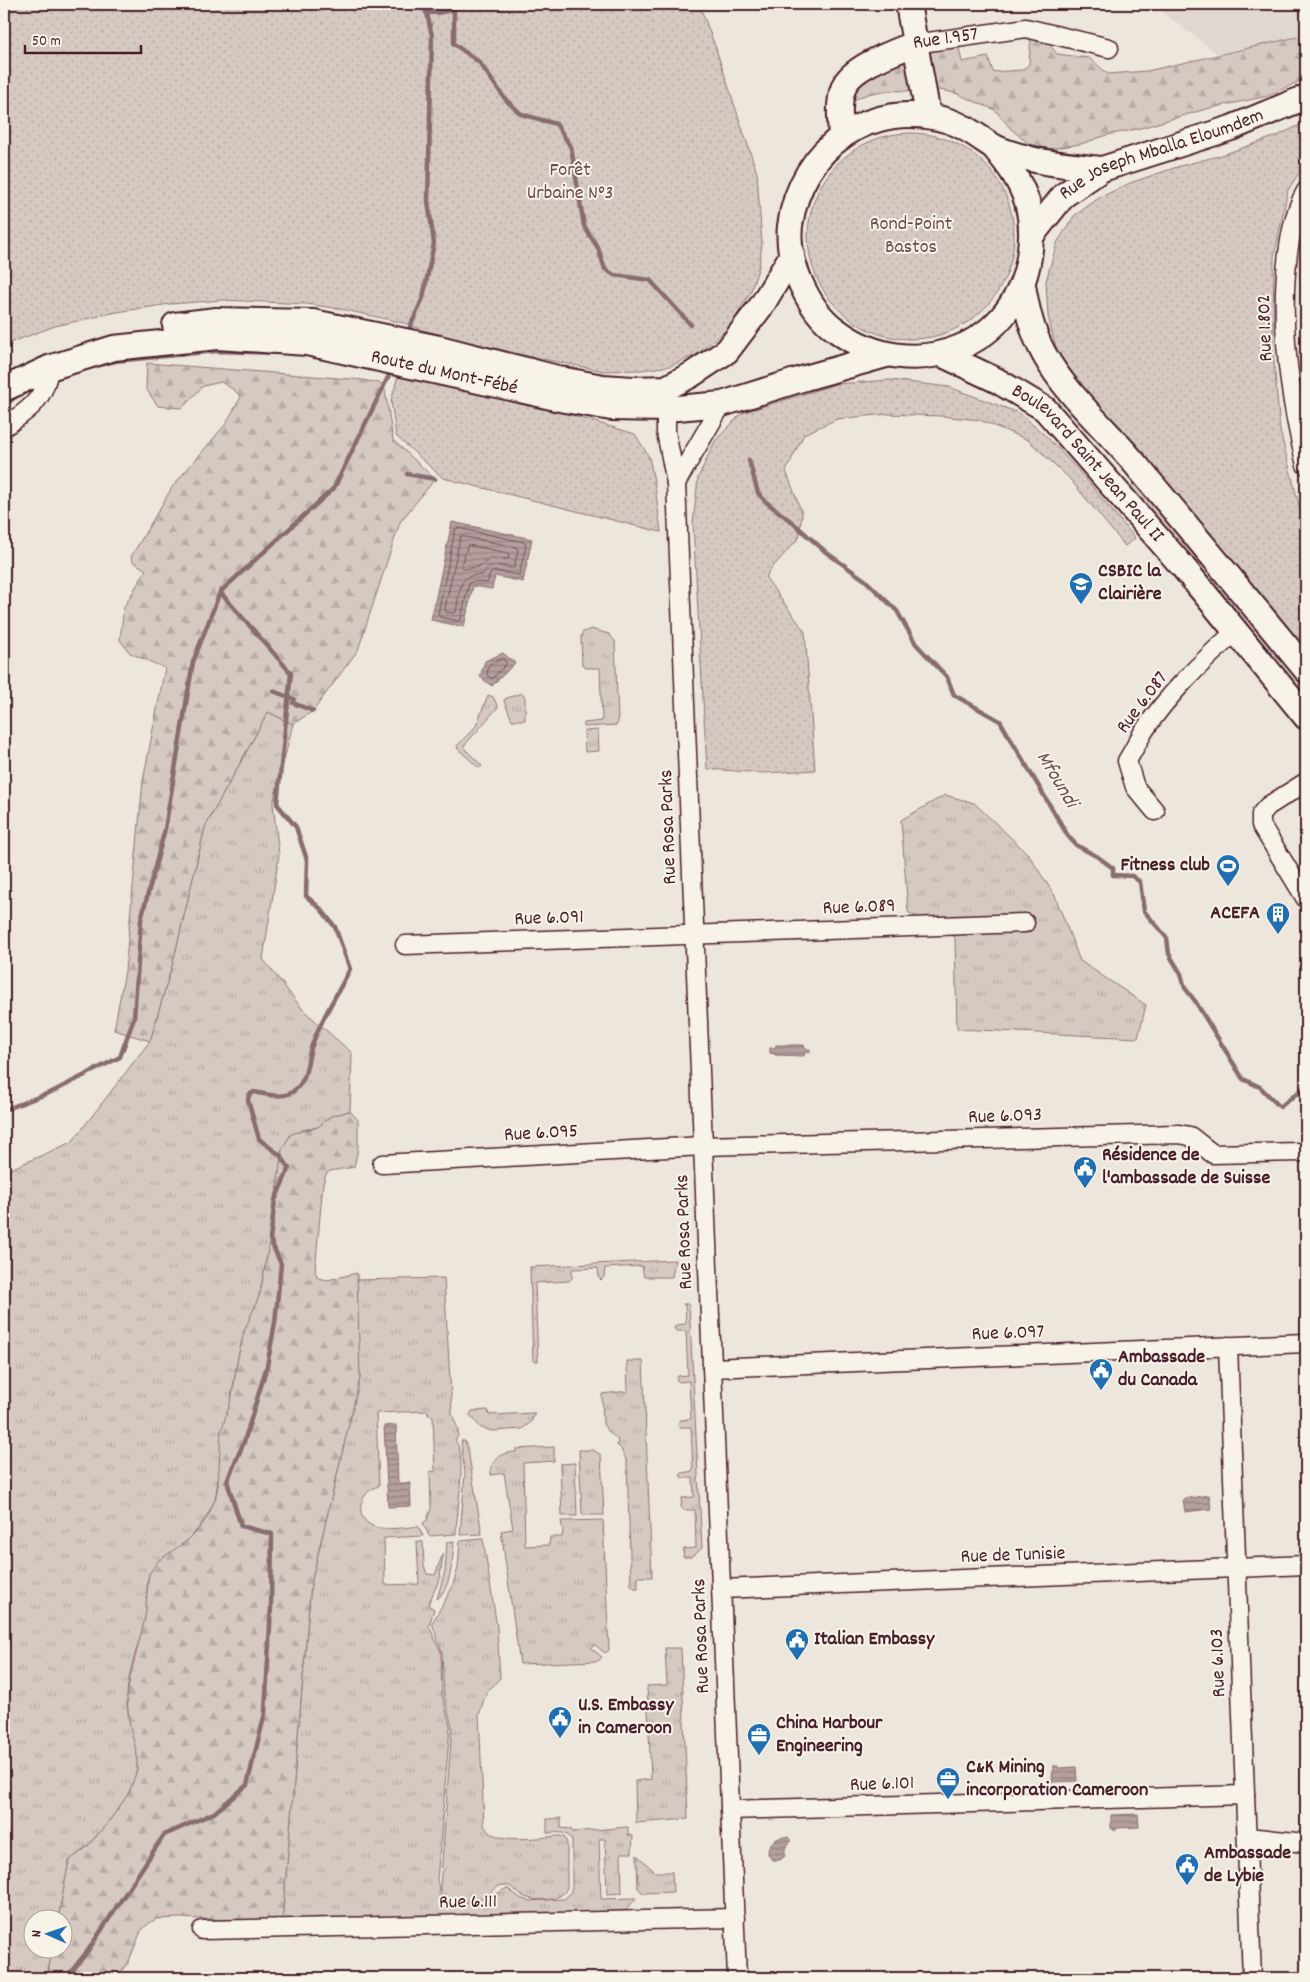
<svg xmlns="http://www.w3.org/2000/svg" width="1310" height="1982" font-family="Dekko,sans-serif">
<style>
.built{fill:#e0d7d0}
.grass{fill:url(#grass-tufts);stroke:#907476}
.forest{fill:url(#forest-firs);stroke:#907476}
.park{fill:url(#park-dots);stroke:#907476}
.water{fill:url(#water-rules);stroke:#896c6f}
.lines{fill:none;stroke-linecap:round;stroke-linejoin:round}
.shore{stroke:#745259;stroke-width:1}
.stream{stroke:#896c6f;stroke-width:4.5}
.street-casing{stroke:#4a1f2b;stroke-width:21}
.secondary-casing{stroke:#4a1f2b;stroke-width:28}
.street{stroke:#f7f3e8;stroke-width:18}
.secondary{stroke:#f7f3e8;stroke-width:24}
.labels{text-anchor:middle;dominant-baseline:central;stroke-width:4;stroke-linejoin:round;paint-order:stroke}
.street-label{font-size:20px;fill:#4a1f2b;stroke:#f7f3e8}
.park-label{font-size:20px;fill:#6d4a51;stroke:#f7f3e8}
.poi-label{font-size:20px;font-weight:bold;fill:#4a1f2b;stroke:#f7f3e8;text-anchor:start}
.water-label{font-size:21px;font-style:italic;fill:#6f4c53;stroke:#f7f3e8}
</style>
<defs>
<pattern id="grass-tufts" width="24" height="20" patternUnits="userSpaceOnUse" patternTransform="scale(1.25)"><rect width="24" height="20" fill="#d5c9c2"/><path d="M3 7l-1-3M5 7V3M7 7l1-3M15 17l-1-3M17 17v-4M19 17l1-3" fill="none" stroke="#b8aca7"/></pattern>
<pattern id="forest-firs" width="22" height="20" patternUnits="userSpaceOnUse" patternTransform="scale(1.25)"><rect width="22" height="20" fill="#d5c9c2"/><path d="M5 1l3.5 6h-7zM16 11l3.5 6h-7z" fill="#b8aca7"/></pattern>
<pattern id="park-dots" width="8" height="8" patternUnits="userSpaceOnUse" patternTransform="scale(1.25)"><rect width="8" height="8" fill="#d5c9c2"/><path d="M2 2h.1M6 6h.1" fill="none" stroke="#b8aca7" stroke-width="1.8" stroke-linecap="round"/></pattern>
<pattern id="water-rules" width="6" height="5" patternUnits="userSpaceOnUse" patternTransform="scale(1.25)"><rect width="6" height="5" fill="#b39f9d"/><path d="M0 2.5h6" fill="none" stroke="#948180"/></pattern>
</defs>
<rect width="100%" height="100%" fill="#ece6dd"/>
<filter id="ink" filterUnits="userSpaceOnUse"><feTurbulence type="fractalNoise" baseFrequency=".02" numOctaves="2"/><feDisplacementMap in="SourceGraphic" scale="10" xChannelSelector="R" yChannelSelector="G"/><feConvolveMatrix kernelMatrix="1 2 1 2 8 2 1 2 1" color-interpolation-filters="sRGB"/></filter>
<g filter="url(#ink)">
<path class="built" d="M1110 4H1306V35L1218 54 1156 7Z"/>
<path class="grass" d="M591 629 609 634 615 641 618 723 616 725 584 727V723L602 721 600 668H586L582 665 581 637 583 632Z
M521 693 525 697V720H512L504 701 505 699Z
M488 695 493 697 498 707 463 747 482 766 479 768 458 749 457 746 476 726Z
M268 712 293 724 273 804 279 855 263 959 303 1010 352 1053 350 1111 331 1116 318 1127 302 1130 282 1149 272 1228 260 1294 244 1333 238 1357 215 1500C199 1535 178 1549 149 1574 145 1589 148 1605 145 1620 139 1646 127 1671 127 1698 127 1720 135 1735 137 1755 142 1793 97 1839 69 1861L58 1919 32 1920V1950H52L47 1978H4V1172L72 1142 150 1041 173 962 205 827Z
M598 730 599 751 585 752 584 731Z
M945 795 974 803 1028 854 1055 896 1080 961 1146 1005 1138 1038 957 1029 955 937 908 912 901 820Z
M675 1260 672 1277H644L642 1266 605 1268 604 1277 601 1280 599 1278 598 1268 572 1269V1278L569 1281 535 1283 538 1361H533L530 1267Z
M444 1278 452 1413C454 1423 463 1432 455 1440 468 1455 456 1513 456 1534L429 1536 423 1523 427 1520 431 1509 430 1471 435 1472 433 1416 428 1415V1411L376 1413 379 1486C359 1491 352 1519 375 1527 384 1530 408 1528 418 1526L423 1536 384 1538 385 1585 419 1584 417 1541 423 1542 424 1566 427 1574 435 1575 443 1553 440 1578 428 1605 434 1609 429 1626 441 1652 442 1695 450 1726 437 1880 441 1896 446 1901 452 1903 483 1902 507 1888 520 1898 528 1901 564 1899 570 1894 572 1887V1841C567 1830 557 1833 547 1833V1819L561 1818V1828L571 1829 572 1832 628 1827V1835L633 1836 632 1853H621L622 1893 607 1894 605 1839H599L601 1899 636 1898 625 1911 282 1922 311 1583 360 1378 356 1280Z
M683 1304H689L702 1548 692 1557H683L684 1549 696 1548 695 1510H684L681 1507 682 1498 694 1497 693 1478H683L680 1476 682 1473 693 1471 691 1427H680L678 1424 680 1420 691 1419 689 1381 679 1382 676 1379 678 1376 688 1375 686 1331H676L674 1328 676 1325 686 1324 685 1305Z
M627 1361H643L652 1577H638V1588H634L631 1585 627 1462 621 1449 617 1445 618 1440 607 1430 603 1424 602 1394 628 1391Z
M488 1410 489 1415 535 1413 531 1422 522 1429 493 1431 481 1428 470 1415 472 1411Z
M461 1441H465L468 1450 482 1534 460 1535 465 1474Z
M554 1447V1461L523 1463 525 1546 549 1545 550 1537H562L563 1530 561 1521 603 1520 609 1650 605 1653 595 1645 591 1648 602 1657 598 1661 520 1664 501 1531 513 1529 504 1473 491 1475C491 1458 500 1453 516 1452V1449Z
M579 1450H593L601 1455 604 1515H582Z
M575 1463 577 1516H562L560 1464Z
M483 1539 497 1627 500 1678 486 1693 479 1715 484 1825C492 1846 541 1837 560 1836L564 1837 567 1843V1887C564 1902 534 1902 523 1896 516 1893 512 1884 503 1885 495 1886 490 1894 484 1897 477 1901 451 1902 446 1898 442 1895 442 1892 440 1888L452 1727 444 1695 442 1652 432 1623 452 1588 458 1568 460 1541Z
M454 1541C453 1558 451 1589 437 1599L445 1571 447 1542Z
M665 1648H681L688 1819 636 1823 635 1781 651 1779 647 1686 667 1685Z
M637 1855 655 1872H672L673 1892 643 1893 638 1888Z"/>
<path class="forest" d="M1306 35V78L1268 96 1206 109 1137 129 1107 135 1081 144 1048 149 1029 144 1011 129 995 110 955 93 940 90 930 92 928 50 959 48 962 62 988 57 993 72 1023 70 1029 64 1031 36 1046 40 1057 54 1089 58 1108 74 1147 71Z
M905 55 919 91C897 91 873 88 853 101L852 98 855 82Z
M147 363 363 380 384 384 393 440 435 479 400 522 358 650 313 711 293 724 268 712 205 827 173 962 150 1041 114 1030 125 971 143 781 165 668 130 653 120 640 124 607 146 570 132 561 131 557 173 486 225 425 241 397 234 390 221 382 203 386 182 408 158 406 146 389Z
M350 1111 358 1120V1148L354 1167 330 1171 326 1174 323 1183 315 1271 318 1278 328 1280 357 1273 360 1378 311 1583 282 1922 179 1918 156 1919 148 1924 141 1931 128 1963 115 1978H47L52 1950H62V1920L58 1919 69 1861 88 1846 110 1820 129 1793 134 1779 137 1769V1755L129 1722 127 1697 130 1677 145 1618 148 1581 149 1574 158 1561 188 1540 198 1530 207 1518 215 1500 218 1486 221 1432 232 1396 238 1357 244 1332 260 1294 272 1228 282 1149 291 1134 318 1127 331 1116Z"/>
<path class="park" d="M4 4H699L715 46 757 173 762 244 759 266 751 291 740 310 730 327 696 355 670 366 642 370 604 371 502 351 423 330 404 323 341 309 307 304 223 300 170 304 117 312 55 326 4 345Z
M1306 122V162L1288 190 1274 257 1273 350 1280 431 1306 532V650L1176 492 1079 383 1057 352 1048 316 1046 281 1057 243 1074 216 1099 198 1130 183 1180 166 1222 155 1277 136Z
M808 236a103 103 0 1 1 206 0a103 103 0 1 1-206 0Z
M400 369 555 410 635 434 649 457 655 486 661 532 443 478 396 436 391 401Z
M890 380 949 387 1019 413 1048 438 1079 471 1135 538 1125 546 1069 478 1028 440 980 420 941 416 887 414 837 419 804 434 786 471 802 513 799 538 769 571 766 578 805 632 815 770 765 773 707 769 693 524 698 478 715 441 742 413 836 384Z
M1133 483H1136L1306 688V699L1131 488Z"/>
<path class="water" d="M452 522 532 539 523 582 495 576 492 589 473 586 464 627 431 620Z
M503 653 515 663 492 686 480 677 485 661Z
M776 1045H804L805 1049H810V1052H805L804 1056 775 1055V1054L770 1053V1048H775Z
M396 1425 398 1483H410L411 1506 388 1507 384 1426Z
M1209 1495 1211 1509 1185 1512 1183 1499Z
M1053 1766H1058V1768L1076 1767 1077 1781 1052 1782Z
M1138 1814 1139 1827 1117 1828 1115 1831 1111 1828V1815Z
M782 1837H788L791 1841 785 1848V1856L780 1860H772L768 1854C768 1844 773 1840 782 1837Z"/>
<g class="lines">
<path class="shore" d="M458 528 524 542 526 545 519 575 495 571 490 574 487 583 474 581 469 583 461 619 458 621 440 617 438 614 455 530Z
M461 536 516 547 518 550 514 568C499 567 492 560 482 575 457 573 460 592 456 612L453 613 446 612 445 609Z
M468 545 508 553 509 558 507 559 491 558 478 567 464 569 462 566Z
M502 659 506 662V664L493 678H490L487 675 489 665Z"/>
<path class="stream" d="M426 12 436 13 454 10V44L479 62 506 100 521 114 556 124 571 147 584 226 598 248 605 269 614 275 650 280 691 325
M407 334 423 298 434 243 428 201 432 36 425 4
M87 368 115 361 216 351 280 353
M4 406 20 393
M749 460 758 493 766 502 792 522 827 553 865 580 897 611 916 644 947 677 954 695 1000 721 1068 836 1076 845 1098 857 1113 868V875L1132 876 1140 882 1144 911 1167 938 1169 954 1181 974 1185 988 1195 1001 1243 1079 1260 1087 1280 1107 1306 1086
M407 474 435 479
M273 691 294 699 293 703 313 711
M4 1110 54 1091 120 1057 134 1018 141 920 165 829 193 662 220 592 334 488 392 369
M66 1978 87 1952 164 1835 214 1813 247 1785 265 1713 271 1607 272 1534 241 1526 227 1481 244 1442 267 1366 275 1323 281 1264 270 1239 275 1200 289 1168 281 1156 259 1139 248 1100 249 1095 254 1092C266 1094 282 1099 292 1092 308 1082 306 1064 311 1048 320 1020 337 995 350 969L335 927 321 909 306 896 307 860 296 827 277 804 291 673 220 592"/>
<g class="street-casing">
<g id="street">
<path id="s1" d="M914 44 1026 28 1109 48"/>
<path d="M1306 191C1295 210 1291 232 1288 253 1279 324 1289 396 1306 465"/>
<path d="M666 399V432L676 483 737 1978"/>
<path d="M4 427C29 410 45 400 49 368"/>
<path d="M676 483 722 404"/>
<path d="M1306 782 1268 806 1261 814V825L1306 899"/>
<path d="M1155 811 1135 787 1127 761C1133 751 1138 741 1144 731 1167 695 1204 660 1236 631"/>
<path d="M405 945 1025 923"/>
<path d="M382 1164 703 1146 1179 1134 1190 1136 1213 1154 1302 1152"/>
<path d="M1228 1346 1252 1978"/>
<path d="M712 1368 1306 1343"/>
<path d="M721 1589 1306 1565"/>
<path d="M730 1810 1245 1795"/>
<path d="M1247 1837 1306 1843"/>
<path d="M202 1930 735 1918"/>
</g>
</g>
<g class="secondary-casing">
<g id="secondary">
<path d="M908 4 928 115"/>
<path d="M841 137C840 120 838 101 844 86 853 66 895 52 914 44"/>
<path d="M993 146C1007 163 1020 180 1027 202 1031 217 1032 234 1030 249 1021 347 912 388 836 330 808 310 786 261 790 226 800 147 872 97 949 121 965 126 977 136 991 145 999 150 1010 153 1020 156 1046 164 1075 166 1102 169"/>
<path id="s2" d="M1032 235 1064 195 1102 169 1231 128 1306 97"/>
<path d="M1023 285C1027 310 1032 332 1044 354 1066 394 1102 425 1131 459 1190 529 1248 599 1306 670"/>
<path d="M175 325 216 320 313 322 439 348 565 380 603 387 633 389 666 388 691 375 727 351 762 305 792 255"/>
<path id="s3" d="M941 354 996 380 1045 409 1183 567 1306 717"/>
<path id="s4" d="M4 389 49 368 114 348 217 337 307 343 565 400 611 408 666 409 722 404 805 378 886 355"/>
</g>
</g>
<use href="#street" class="street"/>
<use href="#secondary" class="secondary"/>
</g>
</g>
<defs>
<g id="school-pin" transform="scale(1.25)"><path d="M0 17L-7.5 6A9.5 9.5 0 1 1 7.5 6Z" fill="#1f6fb2" stroke="#f7f3e8"/><path d="M0-5L7-2L0 1L-7-2ZM-4 1L0 2.5L4 1V4Q0 6-4 4Z" fill="#fff"/></g>
<g id="stadium-pin" transform="scale(1.25)"><path d="M0 17L-7.5 6A9.5 9.5 0 1 1 7.5 6Z" fill="#1f6fb2" stroke="#f7f3e8"/><path d="M0-5a6.5 5 0 1 0 0 10a6.5 5 0 1 0 0-10ZM-3.5-1.8h7v3.6h-7Z" fill="#fff"/></g>
<g id="building-pin" transform="scale(1.25)"><path d="M0 17L-7.5 6A9.5 9.5 0 1 1 7.5 6Z" fill="#1f6fb2" stroke="#f7f3e8"/><path d="M-4-6H4V6H1V3H-1V6H-4ZM-2.5-4.3h1.7v1.8h-1.7ZM.8-4.3h1.7v1.8H.8ZM-2.5-1h1.7V.8h-1.7ZM.8-1h1.7V.8H.8Z" fill="#fff"/></g>
<g id="civic-pin" transform="scale(1.25)"><path d="M0 17L-7.5 6A9.5 9.5 0 1 1 7.5 6Z" fill="#1f6fb2" stroke="#f7f3e8"/><path d="M-.6-6.5H3V-4.5H.6V-3L4-1V1h2V6H-6V1h2V-1L-.6-3ZM-1.2 2.5V6h2.4V2.5Z" fill="#fff"/></g>
<g id="office-pin" transform="scale(1.25)"><path d="M0 17L-7.5 6A9.5 9.5 0 1 1 7.5 6Z" fill="#1f6fb2" stroke="#f7f3e8"/><path d="M-6-3h4V-5.5h4V-3h4V5H-6ZM-1-4.5V-3h2v-1.5ZM-6 0V1H6V0Z" fill="#fff"/></g>
</defs>
<g fill-rule="evenodd">
<use href="#school-pin" x="1081" y="584"/>
<use href="#stadium-pin" x="1228" y="866"/>
<use href="#building-pin" x="1278" y="914"/>
<use href="#civic-pin" x="1085" y="1168"/>
<use href="#civic-pin" x="1101" y="1370"/>
<use href="#civic-pin" x="797" y="1640"/>
<use href="#civic-pin" x="560" y="1718"/>
<use href="#office-pin" x="759" y="1735"/>
<use href="#office-pin" x="948" y="1779"/>
<use href="#civic-pin" x="1187" y="1865"/>
</g>
<g class="labels">
<g class="street-label">
<text stroke="none"><textPath href="#s1" startOffset="32">Rue 1.957</textPath></text>
<text stroke="none"><textPath href="#s2" startOffset="158">Rue Joseph Mballa Eloumdem</textPath></text>
<text transform="translate(1266 328) rotate(-92)">Rue 1.802</text>
<text stroke="none"><textPath href="#s4" startOffset="452">Route du Mont-Fébé</textPath></text>
<text stroke="none"><textPath href="#s3" startOffset="186">Boulevard Saint Jean Paul II</textPath></text>
<text transform="translate(1143 703) rotate(-53)">Rue 6.087</text>
<text transform="translate(669 827) rotate(-92)">Rue Rosa Parks</text>
<text transform="translate(859 908) rotate(-2)">Rue 6.089</text>
<text transform="translate(549 919) rotate(-2)">Rue 6.091</text>
<text transform="translate(1005 1117) rotate(-2)">Rue 6.093</text>
<text transform="translate(541 1134) rotate(-3)">Rue 6.095</text>
<text transform="translate(685 1232) rotate(-92)">Rue Rosa Parks</text>
<text transform="translate(1008 1334) rotate(-2)">Rue 6.097</text>
<text transform="translate(1013 1556) rotate(-2)">Rue de Tunisie</text>
<text transform="translate(702 1636) rotate(-92)">Rue Rosa Parks</text>
<text transform="translate(1219 1663) rotate(-92)">Rue 6.103</text>
<text transform="translate(882 1785) rotate(-2)">Rue 6.101</text>
<text transform="translate(468 1903) rotate(-1)">Rue 6.111</text>
</g>
<g class="park-label">
<text x="570" y="171">Forêt<tspan x="570" dy="23">Urbaine N°3</tspan></text>
<text x="911" y="225">Rond-Point<tspan x="911" dy="23">Bastos</tspan></text>
</g>
<g class="poi-label">
<text x="1098" y="572">CSBIC la<tspan x="1098" dy="23">Clairière</tspan></text>
<text x="1210" y="866" text-anchor="end">Fitness club</text>
<text x="1260" y="914" text-anchor="end">ACEFA</text>
<text x="1102" y="1156">Résidence de<tspan x="1102" dy="23">l'ambassade de Suisse</tspan></text>
<text x="1118" y="1358">Ambassade<tspan x="1118" dy="23">du Canada</tspan></text>
<text x="814" y="1640">Italian Embassy</text>
<text x="578" y="1706">U.S. Embassy<tspan x="578" dy="23">in Cameroon</tspan></text>
<text x="776" y="1724">China Harbour<tspan x="776" dy="23">Engineering</tspan></text>
<text x="966" y="1768">C&amp;K Mining<tspan x="966" dy="23">incorporation Cameroon</tspan></text>
<text x="1204" y="1854">Ambassade<tspan x="1204" dy="23">de Lybie</tspan></text>
</g>
<g class="water-label">
<text transform="translate(1056 780) rotate(59)">Mfoundi</text>
</g>
</g>
<rect width="1310" height="1982" fill="none" stroke="#f7f3e8" stroke-width="20"/>
<rect x="10" y="10" width="1290" height="1962" fill="none" stroke="#4a1f2b" stroke-width="2" filter="url(#ink)"/>
<g transform="translate(48 1934) rotate(272)"><circle r="24" fill="#f7f3e8" stroke="#b29e9c"/>
<path d="M0-4L9 19L0 12L-9 19Z" fill="#1f6fb2"/>
<text y="-8" font-size="14" font-weight="bold" text-anchor="middle" fill="#4a1f2b">N</text>
</g>
<path d="M25 45v8h116v-8" fill="none" stroke="#4a1f2b" stroke-width="2.5"/>
<text x="32" y="45" font-size="15" fill="#4a1f2b" stroke="#f7f3e8" stroke-width="4" paint-order="stroke">50 m</text>
</svg>
